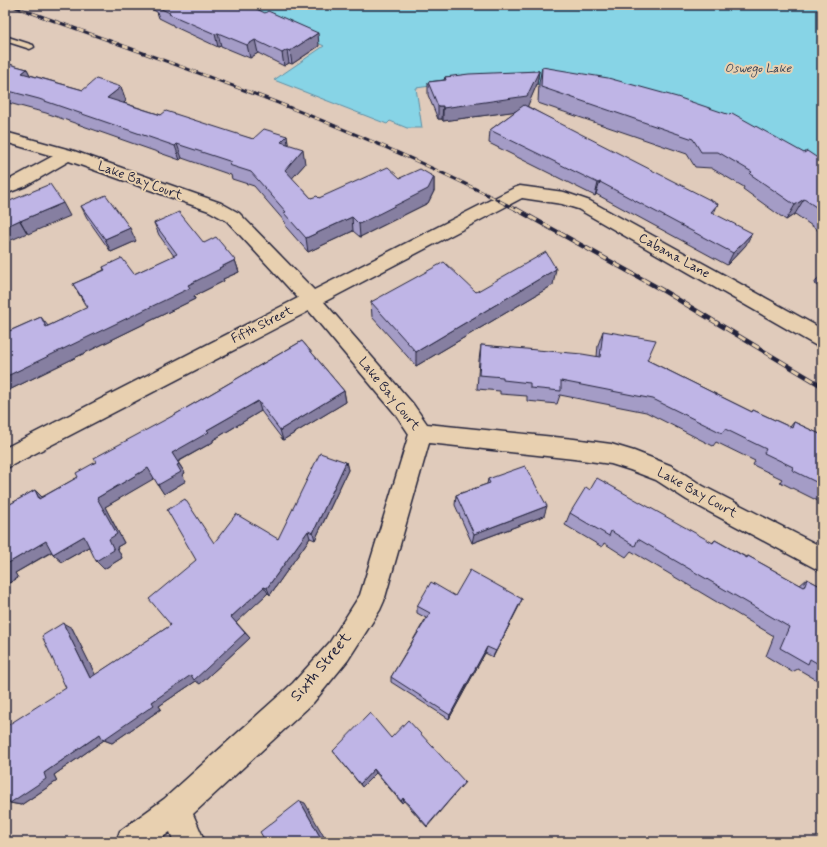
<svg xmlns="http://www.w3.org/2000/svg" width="827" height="847" font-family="Mynerve,sans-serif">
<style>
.water{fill:#87d4e6;stroke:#5f8da2}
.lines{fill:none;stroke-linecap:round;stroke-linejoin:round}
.lane-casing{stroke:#22223b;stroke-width:3}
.street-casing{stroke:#22223b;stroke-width:3}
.lane{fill:#e8d0b0;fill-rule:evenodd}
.street{fill:#e8d0b0;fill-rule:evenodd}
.rail-far1-casing{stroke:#22223b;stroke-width:3}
.rail-casing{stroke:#22223b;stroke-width:4.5}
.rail-far1{stroke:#e8d0b0;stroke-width:2;stroke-dasharray:6;stroke-linecap:butt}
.rail{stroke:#e8d0b0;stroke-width:3;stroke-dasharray:8;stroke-linecap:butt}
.wall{fill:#a49cc6;stroke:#22223b}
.shaded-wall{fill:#867fa1;stroke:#22223b}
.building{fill:#bfb5e6;stroke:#22223b}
.labels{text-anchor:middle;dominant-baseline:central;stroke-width:4;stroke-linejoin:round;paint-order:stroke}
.far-water-label{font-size:12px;font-style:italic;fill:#313d55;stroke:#e8d0b0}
.street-label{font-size:13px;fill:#22223b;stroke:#e8d0b0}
.near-street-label{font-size:16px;fill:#22223b;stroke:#e8d0b0}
</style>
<rect width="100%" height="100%" fill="#e0cbbb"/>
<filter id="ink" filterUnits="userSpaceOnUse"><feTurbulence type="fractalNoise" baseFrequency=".025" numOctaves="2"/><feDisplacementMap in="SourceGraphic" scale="8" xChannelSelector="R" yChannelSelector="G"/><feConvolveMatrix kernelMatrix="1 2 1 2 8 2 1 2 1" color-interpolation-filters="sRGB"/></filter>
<g filter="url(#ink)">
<path class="water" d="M241 5H822V177L608 88 468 81 416 88 422 128H407L390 121 387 124 274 80 324 46Z"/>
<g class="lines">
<g class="lane-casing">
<path id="lane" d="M5 36 33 45 34 47 30 49 5 41Z"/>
</g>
<g class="street-casing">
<path id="street" d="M5 132 74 151 221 203 239 213 314 290 514 188 520 186 564 192 590 201 822 329V347L815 345 578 209 562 204 522 198 324 302 413 404 427 424 574 439 611 444 634 451 672 466 703 486 822 547V572L687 500 656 480 630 470 611 464 574 459 429 443 384 601 380 610 348 660 313 703 193 814 205 842H174L170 832 156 842H116L120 831 164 799 293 683 330 642 360 595 409 434 397 416 309 311 5 469V448L298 298 227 221 209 211 69 161 26 186 5 194V182L53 156 5 142Z"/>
</g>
<use href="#lane" class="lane"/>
<use href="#street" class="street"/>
<g class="rail-far1-casing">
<path id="rail-far1" d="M10 5C182 67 355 125 517 210"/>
</g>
<g class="rail-casing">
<path id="rail" d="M516 209 662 290 822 386"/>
</g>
<use href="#rail-far1" class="rail-far1"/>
<use href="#rail" class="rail"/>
</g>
<path class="wall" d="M148 5H248L319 46 292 64 289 63 284 66 258 53 250 58 221 46 218 47 173 26V25L159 18 157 12 151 9 150 6Z
M5 63 27 69 30 75 83 90 121 87 126 101 124 103 161 115 253 139 287 136 288 145 305 164 292 178 311 198H319L400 178 434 177V191L428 203 360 237 353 231 308 252 286 227 285 222 254 186 232 179 231 175 182 158 180 160 46 113 5 102Z
M542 67 804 153 822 161V233L795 214 786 220 743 189 744 187 711 168 695 167 687 154 538 103 539 83Z
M539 71 537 84 527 106 714 213 746 245 727 265 596 194 595 196 489 143 490 130 516 111 443 121 442 119H438L428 95V82L444 80 445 77Z
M81 206 136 241 111 252 87 218Z
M154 223 204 243 235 260 239 272 223 279 224 281 194 296 195 299 5 392V333L41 317 48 326 87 308 73 284 104 270 103 267 134 274 174 256 159 235Z
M822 273V288L814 284Z
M553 285 416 366 372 317 371 302Z
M603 331 647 360 752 412 753 410 790 427 794 422 822 435V503L780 482 782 479 753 465 755 461 716 442 713 446 646 412 560 395 557 404 527 401V396L500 394V391L477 389 479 360 481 345 597 357 598 345Z
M302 341 344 391 346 402 283 440 261 411 213 440V442L178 462 185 473 182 475 186 481 164 494 154 478 105 507 124 543 117 547 122 558 104 569 89 547 62 562 53 554 52 552 15 573 18 578 5 585V507L35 490 42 497 78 477 96 462 176 414Z
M346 462 348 470 315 540 310 538 270 595 268 593 236 622 250 638 200 684 196 681 159 706 161 709 112 743 104 740 54 775 57 781 21 805 10 803 66 688 72 628 95 675 171 625 196 560 214 543 278 539Z
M488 479 544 516 472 543 455 505 456 495 487 484Z
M590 490 712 543 715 540 746 557 748 556 800 585 807 579 822 587V683L798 669 792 672 766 656 774 636 631 551 626 557 604 543 602 547 565 525 570 513Z
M455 596 519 606 493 657 485 653 449 719 391 682V677L426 618 417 613V606Z
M391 738 465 782 427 827 404 801 402 803 376 773 362 787 333 751Z"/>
<path class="shaded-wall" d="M218 33 221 46 218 47 215 34Z
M318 33 319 46 292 64 290 51Z
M255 40 258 53 250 58 247 45Z
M5 41 9 50 5 53Z
M287 50 289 63 284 66 282 53Z
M27 69 34 83 22 73Z
M539 71 537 84 526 110 443 121V108Z
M121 87 126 101 113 112 107 98Z
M438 106H443L442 119H438Z
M287 136 289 150 281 142Z
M177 144 182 158 180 160 175 146Z
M303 149 305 164 287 184 285 170Z
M434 177V191L428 203 360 237 359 224Z
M600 182 596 194 595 196 598 183Z
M804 199 795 214 786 220 795 205Z
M63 203 70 216 28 234 20 221Z
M718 204 712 217 711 212Z
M352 217 353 231 308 252 306 238Z
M20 220 27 233 5 243V227Z
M130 228 136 241 111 252 105 239Z
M752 233 746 245 727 265 733 253Z
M235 260 239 272 223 279 224 281 194 296 195 299 5 392V377L188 285 219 268Z
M556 269 553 285 416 366V352Z
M344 391 346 402 283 440 280 430Z
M258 401 261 411 213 440V442L177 462 172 453 207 430Z
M346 462 348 470 315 540 313 533Z
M179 464 185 473 182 475 186 481 164 494 158 485 177 465Z
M148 468 155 478 105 507 124 543 117 547 122 558 104 569 96 561 109 539 97 498Z
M35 490 44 499H39Z
M547 506 544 516 472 543 474 534Z
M308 531 310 538 270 595 267 588Z
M84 536 92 545 62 562 53 554Z
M46 541 56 549 15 573 18 578 5 585V565Z
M264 587 268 593 236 623 231 617Z
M522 599 519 606 493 657Z
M63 623 72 628 99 682 90 678Z
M245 633 250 638 200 684 196 681 159 706 161 709 112 743 104 740 54 775 57 781 21 805 10 803 44 773 100 734 152 702Z
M487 647 485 653 449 719 450 715Z
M374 769 376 773 362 787 360 784Z
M403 798 404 801 402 803 401 801Z
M300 801 305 803 327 842H323Z
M351 836 354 837 357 842H354Z"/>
<path class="building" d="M156 5H248L265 13 268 11 318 33 290 51 287 50 282 53 255 40 247 45 218 33 215 34 169 14 170 13 155 6Z
M5 63 27 69 22 73 83 90 96 79 121 87 107 98 161 115 166 111 253 139 264 129 287 136 281 142 303 149 285 170 311 198 317 196 319 198 388 167 400 178 420 169 434 177 428 189 359 224 352 217 306 238 284 213 286 212 251 172 229 165 232 162 177 144 175 146 39 99 5 90Z
M542 67 608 78 677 97 730 115 732 113 804 153 807 151 822 161V211L804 199 795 205 750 174 752 172 718 152H701L693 139 541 87Z
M539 71 527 96 443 108V106H438L428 82 446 80 445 77 469 74Z
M524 105 718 204 711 212 752 233 733 253 600 182 598 183 490 130Z
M50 184 63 203 20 221V220L5 227V203Z
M106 195 130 228 105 239 81 206Z
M179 212 204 243 216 237 235 260 219 268 220 269 188 285 190 288 5 377V333L41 317 46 327 88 307 73 284 105 270 103 267 122 258 134 274 177 254 154 223Z
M546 252 556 269 416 352 371 302 444 262 476 292Z
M603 331 656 340 647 360 752 412 753 410 792 428 794 422 822 435V485L792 470 793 467 764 453 766 449 725 429 722 433 653 399 561 381V391L530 388V383L503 380V377L479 375 481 345 582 354 600 357Z
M302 341 344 391 280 430 258 401 207 430 209 432 172 453 179 464 177 465 181 472 158 485 148 468 97 498 117 534 109 539 114 550 96 561 84 536 53 554 46 541 5 565V507L35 490 39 499 78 477 76 473 96 462 94 458 176 414Z
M320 453 346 462 313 533 308 531 267 588 264 587 231 617 245 633 194 680 191 675 152 702 154 705 103 740 100 734 44 773 46 779 10 803 5 791V727L66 688 42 636 63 623 90 678 171 625 149 599 196 560 167 510 185 499 214 543 236 514 278 539Z
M525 466 547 506 474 534 456 495 490 483 488 479Z
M597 478 713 543 715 540 747 558 748 556 804 587 807 579 822 587V666L810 659 808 664 780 648 789 627 638 539 635 546 611 531 609 536 570 513 586 487 590 490Z
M470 570 522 599 496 651 487 647 450 715 391 677 430 613 417 606 431 582 455 596Z
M370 713 391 738 408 720 465 782 427 826 403 798 401 801 374 769 360 784 333 751Z
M300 801 323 842H266L260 832Z
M351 836 354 842H344Z"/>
</g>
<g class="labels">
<g class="far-water-label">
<text x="758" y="69">Oswego Lake</text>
</g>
<g class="street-label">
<text transform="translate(140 181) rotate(20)">Lake Bay Court</text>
<text transform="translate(674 256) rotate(29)">Cabana Lane</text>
<text transform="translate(262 325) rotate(-27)">Fifth Street</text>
<text transform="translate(389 394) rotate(51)">Lake Bay Court</text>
<text transform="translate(697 493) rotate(29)">Lake Bay Court</text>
</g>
<g class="near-street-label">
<text transform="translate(321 667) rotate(-50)">Sixth Street</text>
</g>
</g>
<rect width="827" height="847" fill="none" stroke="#e8d0b0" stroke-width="20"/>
<rect x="10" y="10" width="807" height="827" fill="none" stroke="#22223b" stroke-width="1.5" filter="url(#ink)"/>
</svg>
